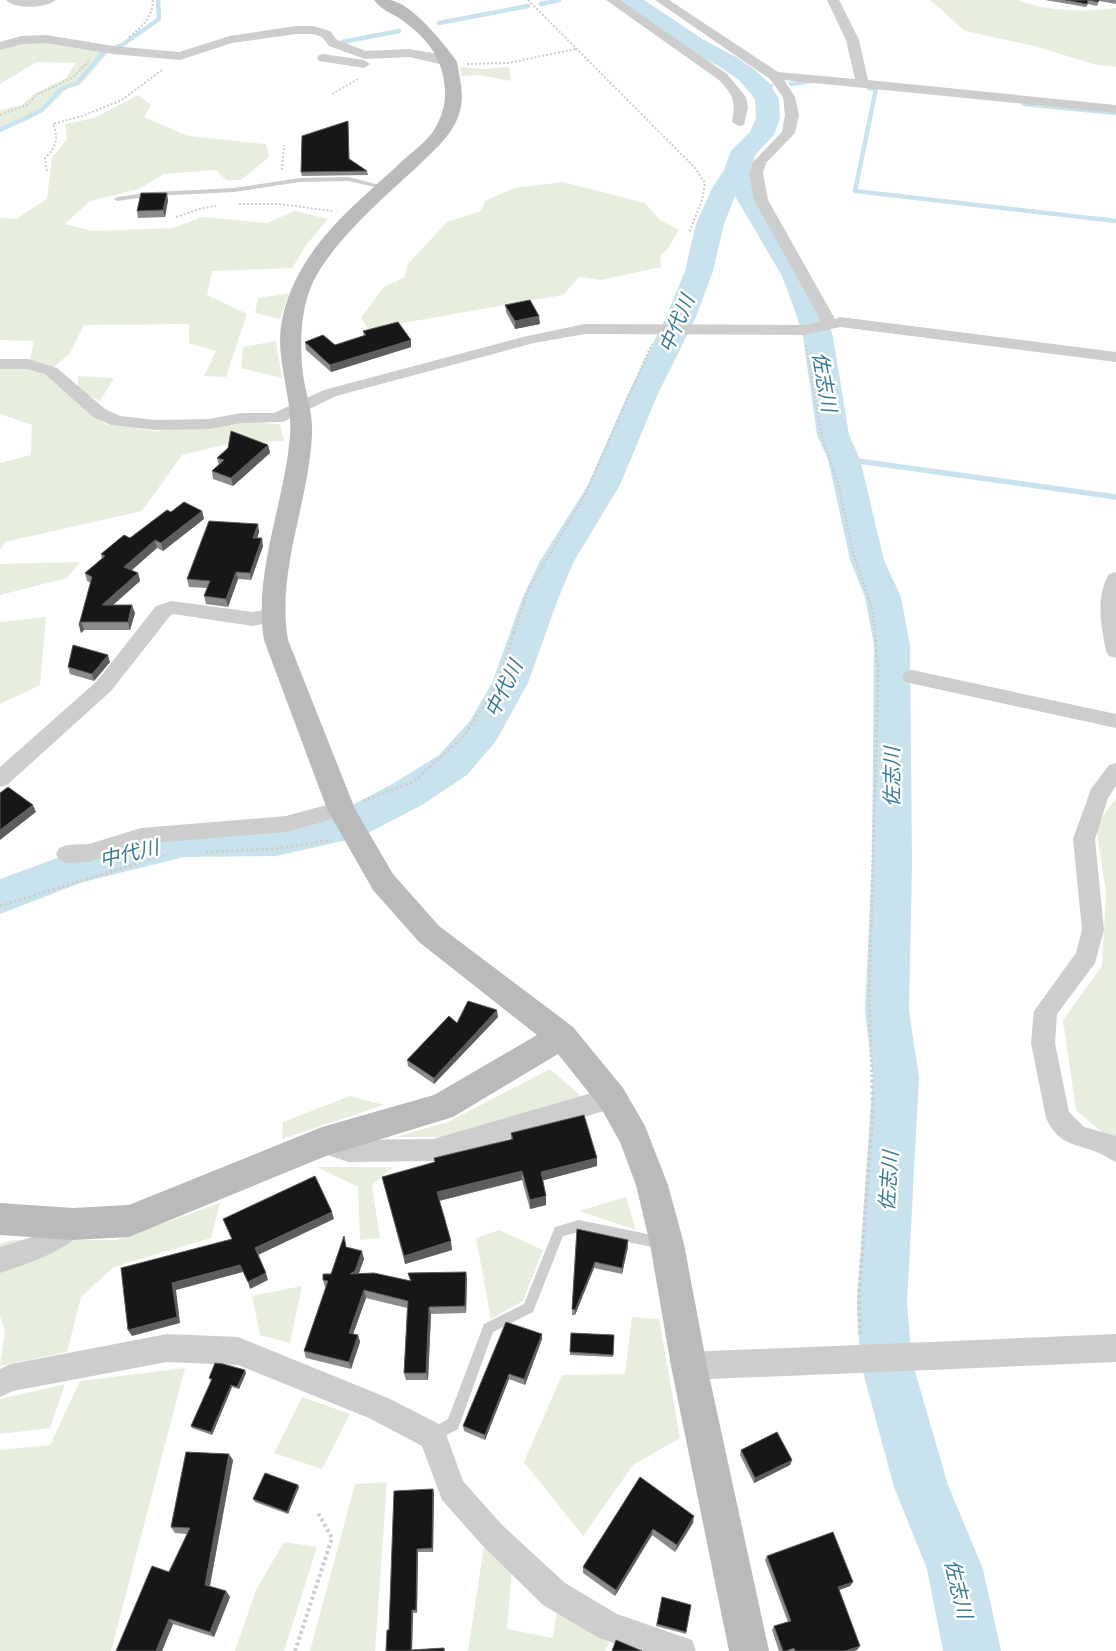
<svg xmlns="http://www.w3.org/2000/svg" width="1116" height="1651" font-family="Signika,'Noto Sans JP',sans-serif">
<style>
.green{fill:#e7eede}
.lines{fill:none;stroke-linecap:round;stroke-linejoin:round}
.stream-far1{stroke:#c9e3ee;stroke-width:4.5}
.stream{stroke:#c9e3ee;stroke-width:5.5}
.river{fill:#c9e3ee;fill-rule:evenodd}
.path-far3{stroke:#cdcdcd;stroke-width:2;stroke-dasharray:2 2;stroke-linecap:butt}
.path-far2{stroke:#cdcdcd;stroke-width:2.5;stroke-dasharray:2 2;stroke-linecap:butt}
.path-far1{stroke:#cdcdcd;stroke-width:3;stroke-dasharray:2.5 2.5;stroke-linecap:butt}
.path{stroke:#cdcdcd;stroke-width:4;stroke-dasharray:3 3;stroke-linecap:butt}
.lane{fill:#cdcdcd;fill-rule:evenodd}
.street{fill:#cdcdcd;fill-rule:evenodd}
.secondary{fill:#bababa;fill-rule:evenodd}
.wall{fill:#8b8b8b}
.shaded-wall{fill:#5d5d5d}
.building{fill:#171717;stroke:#5d5d5d}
.labels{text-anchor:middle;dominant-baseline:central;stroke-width:5;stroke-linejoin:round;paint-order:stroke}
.water-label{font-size:20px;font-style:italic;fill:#3a7a97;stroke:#fff}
</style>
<rect width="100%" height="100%" fill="#fff"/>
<path class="green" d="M930 0H1018C1047 12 1086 12 1116 8V67L1097 65 1034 46 965 31Z
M41 41 108 53 80 85 68 88 46 109 28 120 0 131V110L22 105 34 94 66 78 76 63 37 62 0 84V50L7 45Z
M460 67 483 69 509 67 511 81 479 75 461 76Z
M138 95 151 105 144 117 188 136 266 144 269 157 241 180H226L216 170 164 174 139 189 90 201 65 224 92 231 173 228 202 217 267 223 295 211 328 219 307 244 292 268 212 271 207 295 247 314 226 377 204 376 216 351 189 343V324L84 325 70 353 46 374 105 424 156 431 248 422 280 424 284 441 232 443 182 455 142 511 5 542 0 551V463L31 455 32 425 0 414V367H28L34 341 0 340V218L16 219 47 199 52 158 67 139 65 124 94 118Z
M563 182 645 203 660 220 679 230 667 250 660 256 661 267 601 280 579 277 563 295 368 329 361 318 384 287 405 277 407 265 447 222 481 211 485 201 514 188Z
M289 293 280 319 255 313 258 298Z
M276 341 282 378 241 368 243 347Z
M78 376 114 378 100 401 78 390Z
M80 562 67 578 0 595V564Z
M46 617 40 685 0 704V622Z
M1116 798V1144L1076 1110 1063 1020 1102 966 1106 892 1096 826Z
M550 1069 581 1096 443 1137H395L448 1122Z
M350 1096 384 1105 282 1139 283 1122Z
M317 1167H393L372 1185 380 1238 360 1240 358 1187Z
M626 1197 636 1230 579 1211Z
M220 1203 211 1238 114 1267 81 1297 67 1352 0 1366 5 1331 0 1316V1244L12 1240H117Z
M499 1230 543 1250 523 1301 491 1319 476 1238Z
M302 1286 290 1343 260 1335 252 1296Z
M632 1317 659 1319 680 1438 633 1465 583 1536 524 1462 562 1375 625 1374Z
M185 1368 111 1651H0V1450L50 1445 80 1381Z
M65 1384 50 1428 0 1434V1399Z
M302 1397 350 1414 322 1469 274 1453Z
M387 1482 375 1651H310L355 1484Z
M284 1542 317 1547 284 1651H235L256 1590Z
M484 1545 512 1570 507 1629 553 1638 557 1609 609 1643 605 1651H468Z"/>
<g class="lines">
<path class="stream-far1" d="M541 4 559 0
M439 23 528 6
M342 42 399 31
M791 84 811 81
M760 88 771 86
M869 88 876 89 855 191 1116 221
M1024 104 1116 113
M0 130 42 110 61 89 77 83 104 52 122 45 159 19 158 0"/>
<path class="stream" d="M844 459 1116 497"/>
<path class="river" d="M618 0H644L704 40 736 57 755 70 769 83 779 99 780 118 774 135 756 154 750 170 756 187 810 276 826 314 833 337 849 435 860 459 884 560 901 597 910 645 912 863 909 1011 919 1077 907 1303 912 1361 948 1485 983 1569 1001 1651H943L927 1569 894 1487 860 1361 857 1303 873 1077 865 1011 872 863 874 645 865 597 850 560 828 459 817 435 803 337 796 314 782 276 735 196 724 224 713 271 696 317 657 396 620 485 574 561 558 599 528 683 496 741 467 775 422 805 366 834 352 839 276 856 184 857 83 882 0 914V879L76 851 184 825 276 824 343 810 394 783 439 755 470 721 492 683 522 599 540 561 588 485 627 396 666 317 685 271 696 224 712 188 724 170 731 151 750 132 756 118 755 99 739 80 720 67 688 50 621 5Z"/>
<path class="path-far3" d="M528 0 695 168 705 183 702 200 689 233
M129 37C143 26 152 18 153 0
M467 64 508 63 576 49
M332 94 358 79
M0 115 29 104 36 95 72 78 90 60
M282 170 284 145
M47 171 45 158C56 147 59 139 53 124L82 116 122 100 162 70
M239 204H280L332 211
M176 217 203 208 216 206"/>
<path class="path-far2" d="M806 345 822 438 838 483 853 552 873 612 875 633
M514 633 528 590 584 497 652 344"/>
<path class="path-far1" d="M363 801 413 782 464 736 498 683 514 632
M206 852 274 849 332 840
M0 906 168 854
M872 1082 869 1001 878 674 875 632"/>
<path class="path" d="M860 1334 859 1296 873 1108 872 1081
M295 1651 332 1538 317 1511"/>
<path class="lane" d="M348 177 388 187 385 189 348 181 300 182 234 192 153 196 117 201 114 199 117 197 153 192 234 188 300 178Z
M579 1220 662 1237 666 1239 668 1243 666 1247 662 1249 579 1232 563 1236 533 1312 493 1332 458 1429 434 1442 429 1440 427 1435 429 1430 448 1419 484 1324 524 1304 555 1227Z"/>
<path class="street" d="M6 0H56C47 8 15 10 6 0Z
M606 0H620L727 74 746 97 748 107 744 125 739 126 732 122C736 100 733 95 719 80Z
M655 0H669L778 72 855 79 846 40 827 0H839L859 40 868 80 1116 105V113L784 80 795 97 799 115 795 133 766 163 763 173 768 200 835 319 840 317 1116 352V362L840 327 804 335 585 334 534 343 336 396 283 422 241 423 209 429 156 430 111 425 93 417 45 374 27 369H0V359H28L57 368 105 409 120 416 156 420 209 419 241 413H274L324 390 527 336 585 324 804 325 820 322 818 315 754 200 749 173 753 162 782 132 785 115 783 97 770 79Z
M296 26H313L330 31 337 40 366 51 409 49 438 54 453 59 455 62 449 66 409 57 365 59 329 46 322 37 312 34H296L232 43 180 60 113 54 46 43 22 44 0 50V42L21 36 46 35 113 46 179 52 230 36Z
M323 54 364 60 370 64 364 68 319 61 317 58 319 55Z
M1116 572V658L1109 656 1106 651C1101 625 1095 598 1109 574Z
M171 601 253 612 272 609 279 611 281 616 279 621 253 626 173 614 170 616 111 691 7 785 0 787V767L97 681 156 606Z
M912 670 1116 714V728L905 682 902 677 905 672Z
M1116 763V786L1108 798 1095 839 1104 930 1095 963 1057 1014 1055 1043 1069 1112 1084 1127 1116 1136V1162C1110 1160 1105 1155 1099 1153 1075 1143 1059 1146 1046 1118L1031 1043 1034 1011 1076 953 1082 930 1073 839 1091 789 1109 765Z
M341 801 348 803 352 809 348 815 286 832 141 844 89 862 67 863 59 860 56 854 59 848 67 845 89 844 141 828 286 816Z
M612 1087 621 1090 624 1098 621 1106 433 1161 348 1162 313 1150 310 1142 313 1134 322 1131 348 1140 433 1139Z
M73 1212 82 1215 86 1224C74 1250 26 1264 0 1273V1247L32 1237 64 1215Z
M167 1334 238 1337 388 1398 443 1426 463 1481 502 1525 565 1583 617 1614 692 1640 696 1651H636L599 1638 543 1605 482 1545 442 1500 422 1446 369 1418 238 1365 167 1362 13 1391 0 1397V1369L11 1364Z
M1116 1334V1362L689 1380 679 1376 675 1366 679 1356 689 1352Z"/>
<path class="secondary" d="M374 0C380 0 385 0 390 0 411 3 443 42 455 59L457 62C460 79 465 98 459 114 452 136 433 151 417 167 384 197 323 250 309 292 300 318 300 348 303 375 306 395 313 413 312 434 309 503 276 571 288 640L355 809 393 874 439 926 573 1027 623 1088 645 1126 668 1185 684 1244 707 1366 769 1651H729L671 1366 650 1244 636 1185 620 1142 601 1108 558 1054 453 1117 326 1156 129 1237 73 1240 0 1235V1203L73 1208 129 1205 322 1127 434 1095 537 1035 419 942 373 890 327 809 264 640C253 571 285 503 290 435 293 398 276 363 281 326 285 300 295 278 309 257 333 221 368 193 399 164 409 154 423 145 432 133 440 121 446 106 445 91 444 59 427 38 402 20 393 14 380 9 374 0Z"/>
</g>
<path class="wall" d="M1045 0H1116V4L1099 1 1097 6 1088 4 1086 7Z
M350 159 367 171 368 175 302 176 301 172Z
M168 200 165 217 138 218 137 211Z
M505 305 540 324 515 329 506 312Z
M363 331 411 347 331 372 306 350 305 342 335 345 364 336Z
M268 445 270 453 233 486 213 479 212 471 219 465 217 458Z
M202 511 204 519 163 551 157 548 131 571 138 573 140 581 113 605 135 613 130 630H84L81 633 79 625 91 583 87 581 85 573 102 559 101 554 130 538 171 512Z
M259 532 257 538 263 546 251 580 238 579 228 607 206 604 204 596 207 588 189 587 187 579Z
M110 662 94 681 70 674 68 667Z
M498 1017 434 1084 408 1066 407 1060 457 1023Z
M511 1133 597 1166 543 1180 546 1205 530 1209 522 1180 439 1201 452 1250 405 1264 382 1177 511 1140Z
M577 1229 628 1247 622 1274 594 1268 575 1315H572V1309Z
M364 1259 359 1273 410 1281 408 1273 467 1279 466 1313 431 1314 428 1380H406L404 1373 407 1308 366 1298 353 1334 358 1335 360 1342 351 1369 306 1358 304 1351 326 1287H325L323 1280 331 1274Z
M571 1333 614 1335 613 1357 570 1355Z
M542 1334V1339L525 1385 509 1379 485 1440 464 1431 463 1426Z
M246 1373 239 1389 232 1387 212 1435 192 1428 191 1426 211 1381 209 1378Z
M741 1450 792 1460 790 1465 754 1483 740 1455Z
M233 1460 210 1586 226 1591 230 1597 214 1637 173 1624 162 1651 169 1572 187 1534 175 1533 171 1527Z
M640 1477 693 1523 675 1552 652 1535 615 1596 583 1573V1567Z
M299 1487 288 1514 255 1502 253 1499Z
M434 1493 433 1552H418L417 1613H413L412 1650 444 1648 445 1651H386Z
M767 1556 853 1582 850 1586 839 1590 860 1646 857 1650 853 1651H779L772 1630 774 1626 788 1622 765 1560Z
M662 1597 691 1605 686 1634 656 1626Z"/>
<path class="shaded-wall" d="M167 193 168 200 165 217 163 210Z
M539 316 540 324 515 329V321Z
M411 340V347L331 372 330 365Z
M268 445 270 453 233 486 231 478Z
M202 511 204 519 163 551 161 543Z
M258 524 259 532 255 545 253 538Z
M262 538 263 546 251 580 250 573Z
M155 540 157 548 126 575 124 567Z
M236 572 238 579 228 607 226 599Z
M138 573 140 581 104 613 102 605Z
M132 605 135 613 130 630 128 622Z
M81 622 84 630 81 633 79 625Z
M108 655 110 662 94 681 92 674Z
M33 805 36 812 0 840V830Z
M497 1010 498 1017 434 1084V1078Z
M597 1158V1166L541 1181V1172Z
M522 1171V1180L438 1201 437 1192Z
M546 1196V1205L530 1209V1200Z
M332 1212 334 1219 258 1255 255 1248Z
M628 1240V1247L622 1274V1268Z
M451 1241 452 1250 405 1264 404 1256Z
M362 1251 364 1259 357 1278 350 1274Z
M595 1262 594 1268 575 1315V1310Z
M240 1265 243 1272 176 1290 180 1323 132 1336 128 1330 172 1283Z
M466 1272 467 1279 466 1313 465 1306Z
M266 1273 268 1280 250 1289 248 1282Z
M364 1290 366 1298 351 1340 349 1333Z
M429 1307 431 1314 428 1380 426 1373Z
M542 1334V1339L525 1385 524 1379Z
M358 1335 360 1342 351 1369 349 1362Z
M245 1370 246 1373 239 1389 237 1387Z
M509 1374V1379L485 1440V1435Z
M231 1385 232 1387 212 1435 211 1432Z
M229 1454 233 1460 209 1590 205 1585Z
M792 1460 790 1465 754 1483 755 1478Z
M298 1485 299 1487 288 1514 287 1512Z
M433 1489 434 1493 433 1552 432 1548Z
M694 1516 693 1523 675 1552 677 1545Z
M653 1529 652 1535 615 1596 616 1590Z
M417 1549 418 1552 417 1613 416 1610Z
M853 1582 850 1586 836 1591 838 1587Z
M226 1591 230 1597 214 1637 210 1632Z
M412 1610 413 1613 412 1651 411 1650Z
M169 1619 173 1624 162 1651H156Z
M860 1646 857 1650 853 1651H845Z"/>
<path class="building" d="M1065 0H1099L1098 2 1088 0 1087 4Z
M348 121 349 159 367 171 301 172 302 136Z
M141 193H167L163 210 137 211Z
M530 300 539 316 515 321 505 305Z
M398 322 411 340 330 365 305 342 323 335 335 345 366 335 363 331Z
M231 431 268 445 231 478 212 471 224 460 217 458 228 448Z
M184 502 202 511 161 543 155 540 124 567 138 573 102 605H132L128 622H81L79 625 92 577 85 573 105 556 101 554 124 535 130 538 167 510 171 512Z
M209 521 258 524 253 538H262L250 573 236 572 226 599 204 596 210 581 187 579Z
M73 645 108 655 92 674 68 667Z
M8 787 33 805 0 830V793Z
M468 1001 497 1010 434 1078 407 1060 449 1016 457 1023Z
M584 1115 597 1158 541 1172 546 1196 530 1200 522 1171 437 1192 451 1241 404 1256 382 1177 435 1162 434 1158 513 1139 511 1133Z
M315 1176 332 1212 255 1248 266 1273 248 1282 240 1265 172 1283 177 1317 128 1330 121 1268 232 1239 223 1219Z
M577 1229 628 1240 622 1268 595 1262 575 1310 572 1309Z
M344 1236 346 1247 362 1251 355 1271 350 1274 374 1273 411 1281 408 1273 466 1272 465 1306 429 1307 426 1373H404L408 1301 364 1290 349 1333 358 1335 349 1362 304 1351 328 1281 323 1280V1274H331Z
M506 1322 542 1334 524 1379 509 1374 485 1435 463 1426Z
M571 1333 614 1335 613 1355 570 1352Z
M215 1363 223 1364 245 1370 237 1387 231 1385 211 1432 191 1426 212 1379 209 1378Z
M777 1432 792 1460 755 1478 741 1450Z
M186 1452 229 1454 205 1585 226 1591 210 1632 169 1619 156 1651H116L152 1566 169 1572 190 1528 171 1527Z
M265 1473 298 1485 287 1512 253 1499Z
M640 1477 694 1516 677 1545 653 1529 616 1590 583 1567Z
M433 1489 432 1548 417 1549 416 1610H412L411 1650 444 1648V1651H386L387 1630H389L394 1491Z
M833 1532 853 1582 838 1587 860 1646 845 1651H795L794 1648 786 1651H783L774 1626 791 1621 767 1556Z
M662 1597 691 1605 686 1632 657 1624Z
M616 1640 642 1651H612Z"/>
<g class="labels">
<g class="water-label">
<text transform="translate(677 324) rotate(-67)">中代川</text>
<text transform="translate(824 382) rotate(80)">佐志川</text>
<text transform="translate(504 689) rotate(-64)">中代川</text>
<text transform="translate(892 777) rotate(-90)">佐志川</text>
<text transform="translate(129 854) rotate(-13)">中代川</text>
<text transform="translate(889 1181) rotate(-86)">佐志川</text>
<text transform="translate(958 1589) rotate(76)">佐志川</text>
</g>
</g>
</svg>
